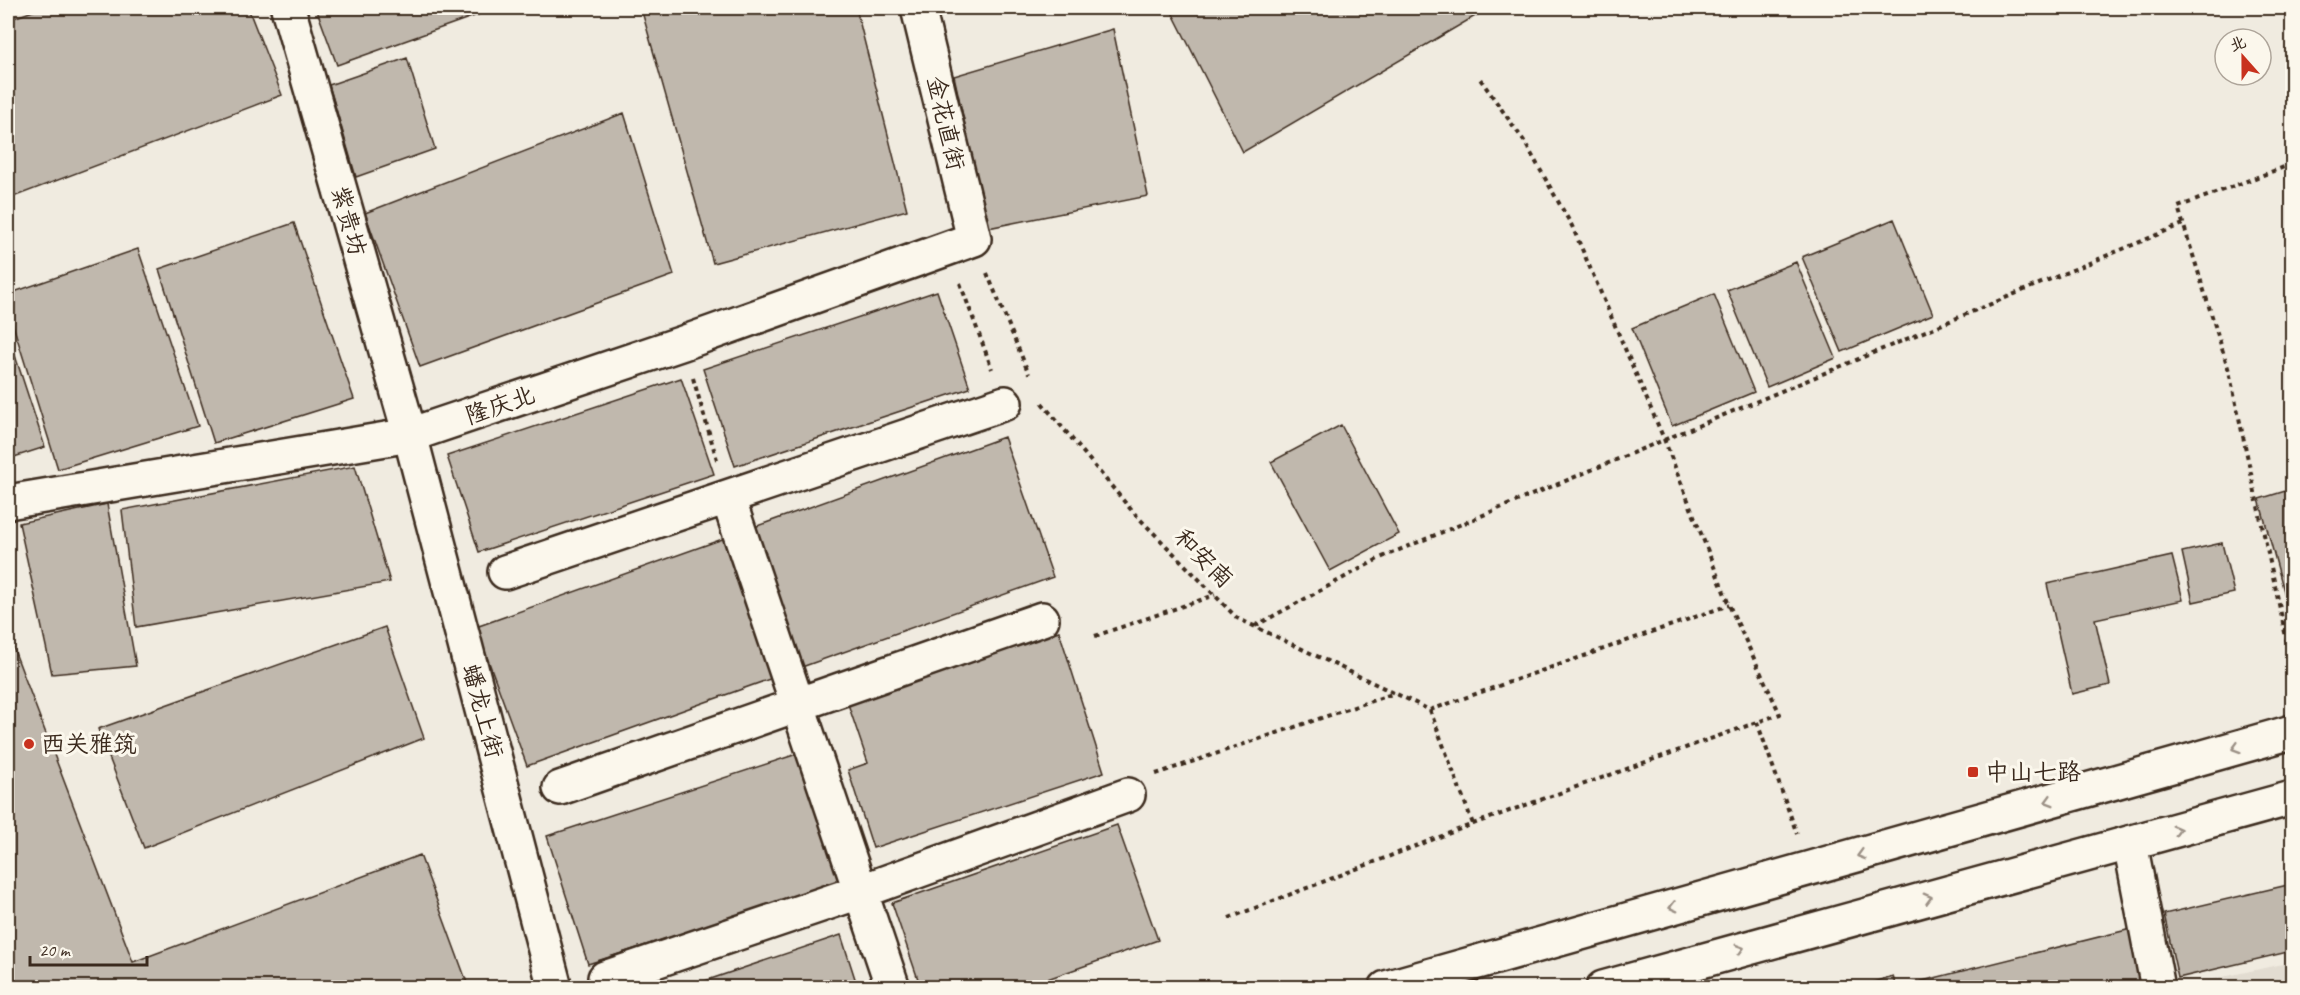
<svg xmlns="http://www.w3.org/2000/svg" width="2300" height="995" font-family="Caveat,'LXGW WenKai TC',sans-serif">
<style>
.built{fill:#e2dcd1}
.building{fill:#c0b8ad;stroke:#3b2a1e;stroke-width:1.5}
.lines{fill:none;stroke-linecap:round;stroke-linejoin:round}
.minor-casing{stroke:#3b2a1e;stroke-width:38}
.major-casing{stroke:#3b2a1e;stroke-width:38}
.path{stroke:#3b2a1e;stroke-width:4;stroke-dasharray:4.5 4.5;stroke-linecap:butt}
.minor{stroke:#fbf7ec;stroke-width:33}
.major{stroke:#fbf7ec;stroke-width:33}
.oneway{stroke:#9b9085}
.poi-dot{fill:#c8321e;stroke:#fbf7ec;stroke-width:2}
.labels{text-anchor:middle;dominant-baseline:central;stroke-width:6;stroke-linejoin:round;paint-order:stroke}
.street-label{font-size:24px;fill:#3b2a1e;stroke:#fbf7ec}
.poi-label{font-size:24px;fill:#3b2a1e;stroke:#fbf7ec;text-anchor:start}
</style>
<rect width="100%" height="100%" fill="#f0ebe0"/>
<filter id="ink" filterUnits="userSpaceOnUse"><feTurbulence type="fractalNoise" baseFrequency=".0167" numOctaves="2"/><feDisplacementMap in="SourceGraphic" scale="12" xChannelSelector="R" yChannelSelector="G"/><feConvolveMatrix kernelMatrix="1 2 1 2 8 2 1 2 1" color-interpolation-filters="sRGB"/></filter>
<g filter="url(#ink)">
<path class="built" d="M2292 962V987H2177Z"/>
<path class="building" d="M41 8H248L282 95 8 199V20Z
M316 8H497L337 65Z
M641 8H856L907 210 713 263Z
M1170 8H1489L1243 152Z
M1113 29 1148 196 988 228 954 76Z
M407 58 435 149 356 177 329 85Z
M624 113 674 275 420 367 365 213Z
M1894 219 1933 314 1842 352 1802 257Z
M294 223 354 399 214 443 159 269Z
M138 249 198 426 58 469 8 309V294Z
M1796 262 1836 358 1767 387 1727 290Z
M937 291 970 388 735 466 703 369Z
M1714 294 1754 392 1672 426 1632 328Z
M8 334 45 447 8 459Z
M681 378 714 474 479 552 447 456Z
M1341 425 1399 534 1330 571 1271 462Z
M1004 437 1053 577 799 668 749 529Z
M355 466 390 582 136 627 122 510Z
M2292 489V621L2259 499Z
M107 504 136 666 52 674 19 523Z
M731 536 781 675 527 766 476 627Z
M2222 543 2234 593 2193 602 2182 552Z
M2172 556 2183 600 2095 619 2110 685 2072 694 2047 584Z
M385 627 424 738 144 848 98 729Z
M1059 631 1104 772 873 848 848 770 868 763 847 701Z
M8 634 133 962 420 855 469 988H8Z
M797 754 839 882 588 964 547 836Z
M1117 825 1158 940 1022 988H921L892 903Z
M2292 884V951L2178 978 2164 914Z
M2135 928 2150 988 1902 986Z
M841 935 858 988H684Z
M1893 976 1896 988H1854Z"/>
<g class="lines">
<g class="minor-casing">
<path id="minor" d="M288 8 410 435 555 988
M728 498 893 988
M8 502 410 435 683 343 974 239 918 8
M505 572 1005 403
M560 788 1042 619
M2130 843 2158 988
M605 978 862 891 1128 795"/>
</g>
<g class="major-casing">
<path id="major" d="M1386 988 2292 732
M1603 988 2292 798"/>
</g>
<path class="path" d="M2292 164 2178 207 2229 371 2292 665
M987 273 1029 374
M960 283 992 369
M693 378 718 463
M1042 403 1133 512 1237 618 1430 710 1473 824
M1255 626 1380 558 2183 224
M1095 636 1215 595
M1430 710 1729 605
M1757 722 1797 834
M1156 774 1395 693
M1229 918 1473 824 1780 714 1729 605 1664 439 1572 226 1524 141 1478 76"/>
<use href="#minor" class="minor"/>
<use href="#major" class="major"/>
</g>
<defs><path id="oneway-chevron" d="M-2-3.5L2.5 0L-2 3.5" fill="none" stroke-width="1.6" stroke-linecap="round" stroke-linejoin="round" transform="scale(1.5)"/></defs>
<g class="oneway">
<use href="#oneway-chevron" transform="translate(2236 748) rotate(164)"/>
<use href="#oneway-chevron" transform="translate(2049 801) rotate(164)"/>
<use href="#oneway-chevron" transform="translate(2177 830) rotate(-15)"/>
<use href="#oneway-chevron" transform="translate(1861 855) rotate(164)"/>
<use href="#oneway-chevron" transform="translate(1928 898) rotate(-15)"/>
<use href="#oneway-chevron" transform="translate(1673 907) rotate(165)"/>
<use href="#oneway-chevron" transform="translate(1740 949) rotate(-16)"/>
</g>
</g>
<g class="poi-dot">
<circle cx="29" cy="744" r="6"/>
<rect x="1967" y="766" width="12" height="12" rx="3"/>
</g>
<g class="labels">
<g class="street-label">
<text transform="translate(946 123) rotate(77)">金花直街</text>
<text transform="translate(349 221) rotate(74)">紫贵坊</text>
<text transform="translate(500 405) rotate(-19)">隆庆北</text>
<text transform="translate(1204 558) rotate(45)">和安南</text>
<text transform="translate(483 711) rotate(75)">蟠龙上街</text>
</g>
<g class="poi-label">
<text x="41" y="744">西关雅筑</text>
<text x="1985" y="772">中山七路</text>
</g>
</g>
<rect width="2300" height="995" fill="none" stroke="#fbf7ec" stroke-width="30"/>
<rect x="15" y="15" width="2270" height="965" fill="none" stroke="#3b2a1e" stroke-width="2" filter="url(#ink)"/>
<g transform="translate(2243 57) rotate(339)"><circle r="28" fill="#fbf7ec" stroke="#aea59a" stroke-width="1.5"/>
<path d="M0-4.5L10 22L0 15L-10 22Z" fill="#c8321e"/>
<text y="-9" font-size="16" font-weight="bold" text-anchor="middle" fill="#3b2a1e">北</text>
</g>
<path d="M30 956v9h117v-9" fill="none" stroke="#3b2a1e" stroke-width="3"/>
<text x="39" y="956" font-size="18" fill="#3b2a1e" stroke="#fbf7ec" stroke-width="4.5" paint-order="stroke">20 m</text>
</svg>
